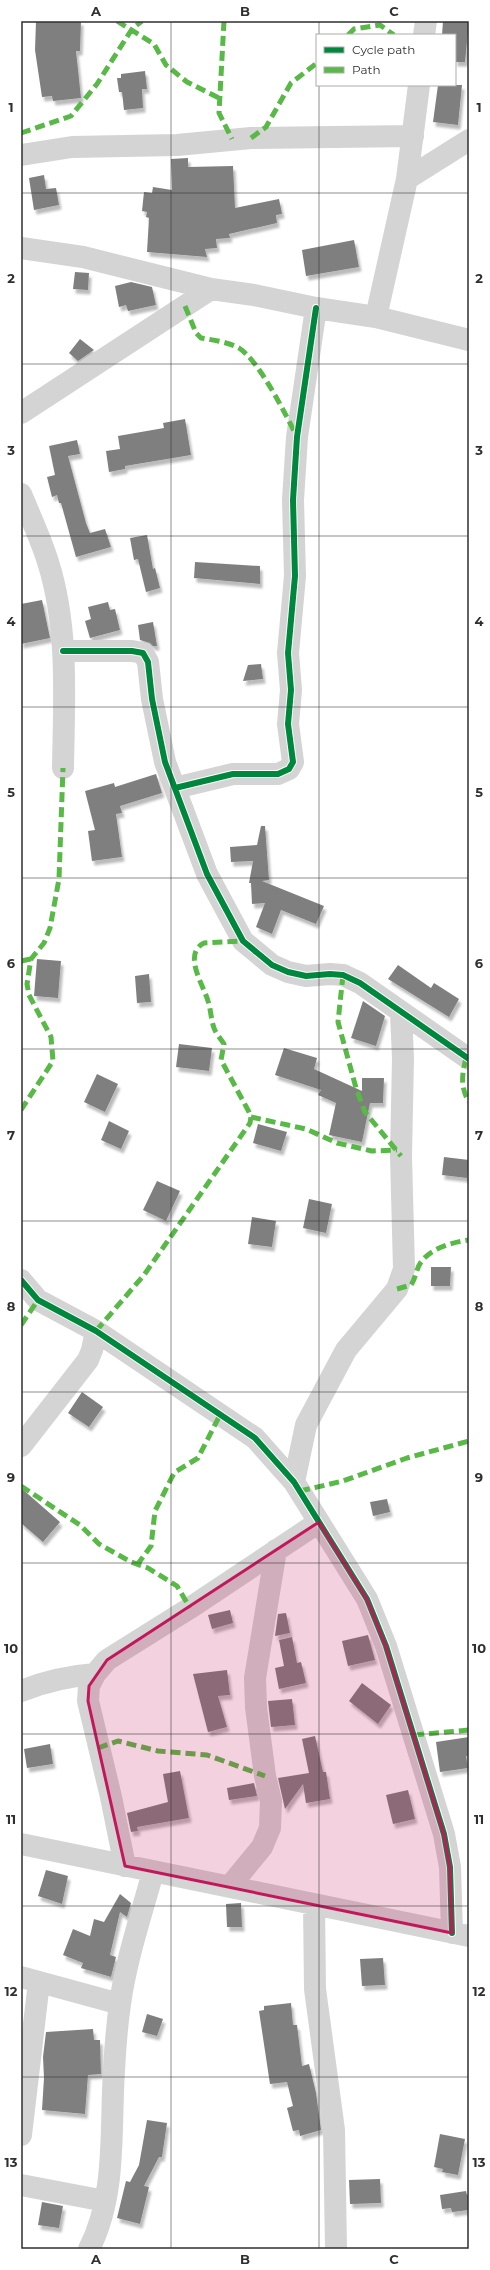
<svg xmlns="http://www.w3.org/2000/svg" width="490" height="2270" font-family="Montserrat,sans-serif">
<style>
.building{fill:#7f7f7f;filter:url(#shadow)}
.lines{fill:none;stroke-linecap:round;stroke-linejoin:round}
.minor{stroke:#d4d4d4;stroke-width:22}
.quiet{stroke:#58b947;stroke-width:5;stroke-dasharray:10 5;stroke-linecap:butt}
.cycleway-casing{stroke:#fff;stroke-width:8}
.cycleway{stroke:#00873e;stroke-width:6}
.marked{fill:#c2185b;fill-opacity:0.2;stroke:#c2185b;stroke-width:3;stroke-linejoin:round}
.grid{fill:none;stroke:#2f2f2f;stroke-width:1;stroke-opacity:0.55}
.neatline{fill:none;stroke:#2f2f2f;stroke-width:1.5}
.grid-label{font-size:13px;text-anchor:middle;font-weight:bold;fill:#2f2f2f}
</style>
<defs>
<filter id="shadow"><feDropShadow dx="2.5" dy="4.5" stdDeviation="1" flood-color="#0004"/></filter>
</defs>
<rect width="100%" height="100%" fill="#fff"/>
<path class="building" d="M36 21H81L80 51H76L81 98 53 101 52 96 42 97 35 50Z
M443 21H469L465 62H455V35H442Z
M145 71 147 89H142L143 108 124 110 122 92H119L117 78H121V74Z
M438 85H462L458 125 433 122Z
M188 158V167L233 166 235 208 279 199 282 214 276 215 277 223 229 234 230 238 216 239 217 248 205 249 207 257 147 252 149 218 146 217 147 212 142 211 144 192 152 193 153 187 172 190 171 159Z
M44 175 46 189 56 188 59 205 34 210 29 178Z
M354 240 359 267 306 276 302 250Z
M75 272 89 273 88 290 73 289Z
M131 282 152 287 156 305 128 311 126 305 119 307 115 286Z
M80 339 94 350 78 361 69 353Z
M185 419 191 455 125 466V469L109 472 106 451 120 449 118 436 164 428 163 423Z
M77 440 80 454 68 456 86 523 90 533 105 529 111 547 76 557 61 503H59L57 495 52 497 47 477 55 475 49 446Z
M147 535 153 569 155 568 160 588 146 592 138 559 134 560 130 538Z
M195 562 260 566V584L194 578Z
M42 600 50 638 21 644V604Z
M108 602 110 610 115 609 120 630 90 638 85 621 91 619 88 607Z
M153 622 157 646H153L150 643 140 640 138 625Z
M261 664 263 679 243 681 248 665Z
M156 774 162 793 120 806 122 813 116 814 122 857 92 861 88 831 95 830 85 791 114 783 115 787Z
M261 826H265L269 880 262 881 324 906 316 924 281 910 272 934 256 927 265 903 252 904 251 883H249L253 861 231 862 230 847 257 845Z
M37 959 61 961 58 998 34 996Z
M398 965 431 988 434 983 459 999 449 1017 388 979Z
M149 974 151 1002 137 1003 135 976Z
M363 1001 385 1016 376 1046 351 1038Z
M179 1044 212 1048 209 1071 176 1067Z
M284 1048 317 1058 314 1069 362 1091V1078H384L383 1103H370L362 1142 329 1135 336 1103 318 1095 321 1090 275 1075Z
M97 1074 118 1084 105 1112 84 1102Z
M109 1121 129 1131 121 1149 101 1140Z
M258 1124 287 1132 281 1151 253 1143Z
M444 1157 469 1160 467 1178 442 1175Z
M157 1181 180 1191 166 1221 143 1210Z
M309 1199 332 1204 326 1233 303 1228Z
M252 1217 276 1221 272 1247 248 1244Z
M431 1267H451L450 1286H431Z
M82 1392 103 1407 89 1427 68 1413Z
M21 1488 60 1522 43 1542 21 1523Z
M387 1499 390 1512 373 1516 370 1502Z
M230 1610 233 1623 212 1629 208 1615Z
M286 1613 290 1633 275 1636 278 1614Z
M368 1635 375 1660 348 1666 342 1641Z
M292 1637 297 1663 301 1662 306 1683 279 1689 275 1668 284 1666 279 1640Z
M227 1670 230 1695 218 1696 227 1727 208 1732 193 1674Z
M362 1683 391 1705 378 1724 349 1701Z
M292 1699 295 1725 271 1727 268 1701Z
M315 1736 323 1772H326L330 1799 306 1803 303 1784 285 1809 278 1778 309 1773 302 1739Z
M469 1737V1756H466L468 1768 440 1772 436 1742Z
M50 1744 53 1764 27 1768 24 1749Z
M180 1771 189 1818 137 1827 138 1831 131 1832 127 1813 168 1802 163 1774Z
M254 1783 257 1796 229 1800 227 1788Z
M408 1790 415 1819 393 1824 386 1795Z
M46 1870 68 1876 62 1904 38 1896Z
M120 1894 131 1903 127 1917 120 1912 110 1955 116 1957 111 1977 81 1968 83 1963 63 1955 73 1929 90 1936 94 1919 104 1922Z
M241 1903 242 1927H227L226 1904Z
M383 1958 385 1985 362 1986 360 1959Z
M291 2003 293 2025H297L302 2066 309 2064 316 2093 321 2130 300 2136 299 2130 293 2131 287 2108 293 2106 287 2082 270 2084 259 2011 264 2010V2006Z
M147 2014 163 2019 157 2036 142 2032Z
M93 2029 94 2040H100L101 2074 88 2075 85 2114 42 2110 44 2078 43 2057 46 2032Z
M147 2120 167 2123 162 2157H159L144 2186 149 2187 140 2224 117 2218 126 2181 130 2182 139 2165Z
M440 2134 465 2139 458 2175 442 2172 443 2169 434 2167Z
M380 2179 381 2203 350 2204 349 2180Z
M466 2191 467 2195H469V2210L452 2212 451 2208 442 2209 440 2195Z
M42 2202 63 2206 59 2228 38 2225Z"/>
<g class="lines">
<path class="minor" d="M424 35 426 21
M21 155 72 147 177 145 251 138 413 136
M407 179 469 140
M21 248 83 257 211 289 254 295 316 308 376 317 469 340
M376 317 407 179 419 85
M21 413 211 289
M21 494C30 516 41 539 48 562 69 628 64 700 63 768
M63 651H132L143 653 148 662 152 699 165 762 207 874 243 941 272 965 288 972 306 976 330 974 343 975 360 983 469 1059
M175 788 233 774H278L289 769 293 762 288 724 291 690 288 653 295 576 293 500 297 437 316 308
M21 1280 38 1300 96 1331 255 1438 294 1482 367 1599 386 1646 444 1834 450 1867 452 1933
M21 1446 88 1360 92 1350 96 1331
M294 1482 306 1425 346 1350 397 1289 404 1269 401 1156 403 1058 401 1013
M21 1691C46 1681 68 1676 95 1674
M21 1844 469 1936
M125 1866 111 1797 88 1701 89 1686 95 1674 107 1660 190 1608 319 1522
M230 1886 262 1847 270 1828 271 1801 265 1776 256 1707 255 1678 276 1550
M314 1904 315 1989 334 2130 336 2249
M21 1977 120 2004
M21 2135 39 1982
M21 2185 105 2201
M89 2249C117 2195 110 2129 114 2071 115 2049 117 2026 120 2004 126 1960 141 1916 153 1872"/>
<path class="quiet" d="M117 21 154 44 166 65 187 82 219 98
M224 21 219 113 232 139
M348 35 354 29 380 25 394 35
M21 133 71 116 97 84 132 29 142 21
M251 138 266 127 291 83 317 63
M185 306 196 333 201 338C213 340 228 342 239 348 259 361 285 413 296 435
M21 961 31 959
M343 975 338 1022 356 1088 365 1112 401 1156
M466 1058C462 1074 460 1087 469 1102
M21 1110 53 1061 51 1037 29 995 27 984 31 959 44 943 50 928 59 879 63 768
M251 1117 306 1129 337 1143 372 1151 397 1150
M397 1289 411 1285C416 1278 416 1269 421 1262 431 1248 453 1242 469 1240
M21 1325 38 1300
M96 1331 144 1275 250 1123 251 1117 249 1112 221 1060 224 1044C221 1039 216 1034 214 1028 211 1020 211 1010 208 1001 204 986 182 954 204 943L243 941
M21 1486 80 1525 99 1544 131 1562 148 1568 177 1586 190 1608
M300 1491 343 1481 407 1458 469 1441
M137 1565 151 1546 155 1511 172 1477 175 1472 198 1458 220 1415
M414 1735 469 1730
M98 1748 118 1741 158 1751 207 1755 265 1776"/>
<g class="cycleway-casing">
<path id="cycleway" d="M63 651H132L143 653 148 662 152 699 165 762 207 874 243 941 272 965 288 972 306 976 330 974 343 975 360 983 469 1059
M175 788 233 774H278L289 769 293 762 288 724 291 690 288 653 295 576 293 500 297 437 316 308
M21 1280 38 1300 96 1331 255 1438 294 1482 367 1599 386 1646 444 1834 450 1867 452 1933"/>
</g>
<use href="#cycleway" class="cycleway"/>
</g>
<path class="marked" d="M319 1522 367 1599 386 1646 444 1834 450 1867 452 1933 125 1866 88 1701 89 1686 107 1660Z"/>
<path class="grid" d="M171 21V2249M319 21V35M319 85V2249M21 193H469M21 364H469M21 536H469M21 707H469M21 878H469M21 1049H469M21 1221H469M21 1392H469M21 1563H469M21 1734H469M21 1906H469M21 2077H469"/>
<rect width="490" height="2270" fill="none" stroke="#ffffff" stroke-width="44"/>
<rect x="316" y="34" width="140" height="52" fill="#ffffff" stroke="#acacac"/>
<rect x="324" y="47" width="20" height="6" fill="#00873e" stroke="#acacac"/>
<text x="352" y="54" font-size="12" fill="#2f2f2f">Cycle path</text>
<rect x="324" y="67" width="20" height="6" fill="#58b947" stroke="#acacac"/>
<text x="352" y="74" font-size="12" fill="#2f2f2f">Path</text>
<rect x="22" y="22" width="446" height="2226" class="neatline"/>
<g class="grid-label">
<text x="96" y="16">A</text>
<text x="245" y="16">B</text>
<text x="394" y="16">C</text>
<text x="11" y="112">1</text>
<text x="479" y="112">1</text>
<text x="11" y="283">2</text>
<text x="479" y="283">2</text>
<text x="11" y="455">3</text>
<text x="479" y="455">3</text>
<text x="11" y="626">4</text>
<text x="479" y="626">4</text>
<text x="11" y="797">5</text>
<text x="479" y="797">5</text>
<text x="11" y="968">6</text>
<text x="479" y="968">6</text>
<text x="11" y="1140">7</text>
<text x="479" y="1140">7</text>
<text x="11" y="1311">8</text>
<text x="479" y="1311">8</text>
<text x="11" y="1482">9</text>
<text x="479" y="1482">9</text>
<text x="11" y="1653">10</text>
<text x="479" y="1653">10</text>
<text x="11" y="1824">11</text>
<text x="479" y="1824">11</text>
<text x="11" y="1996">12</text>
<text x="479" y="1996">12</text>
<text x="11" y="2167">13</text>
<text x="479" y="2167">13</text>
<text x="96" y="2264">A</text>
<text x="245" y="2264">B</text>
<text x="394" y="2264">C</text>
</g>
</svg>
